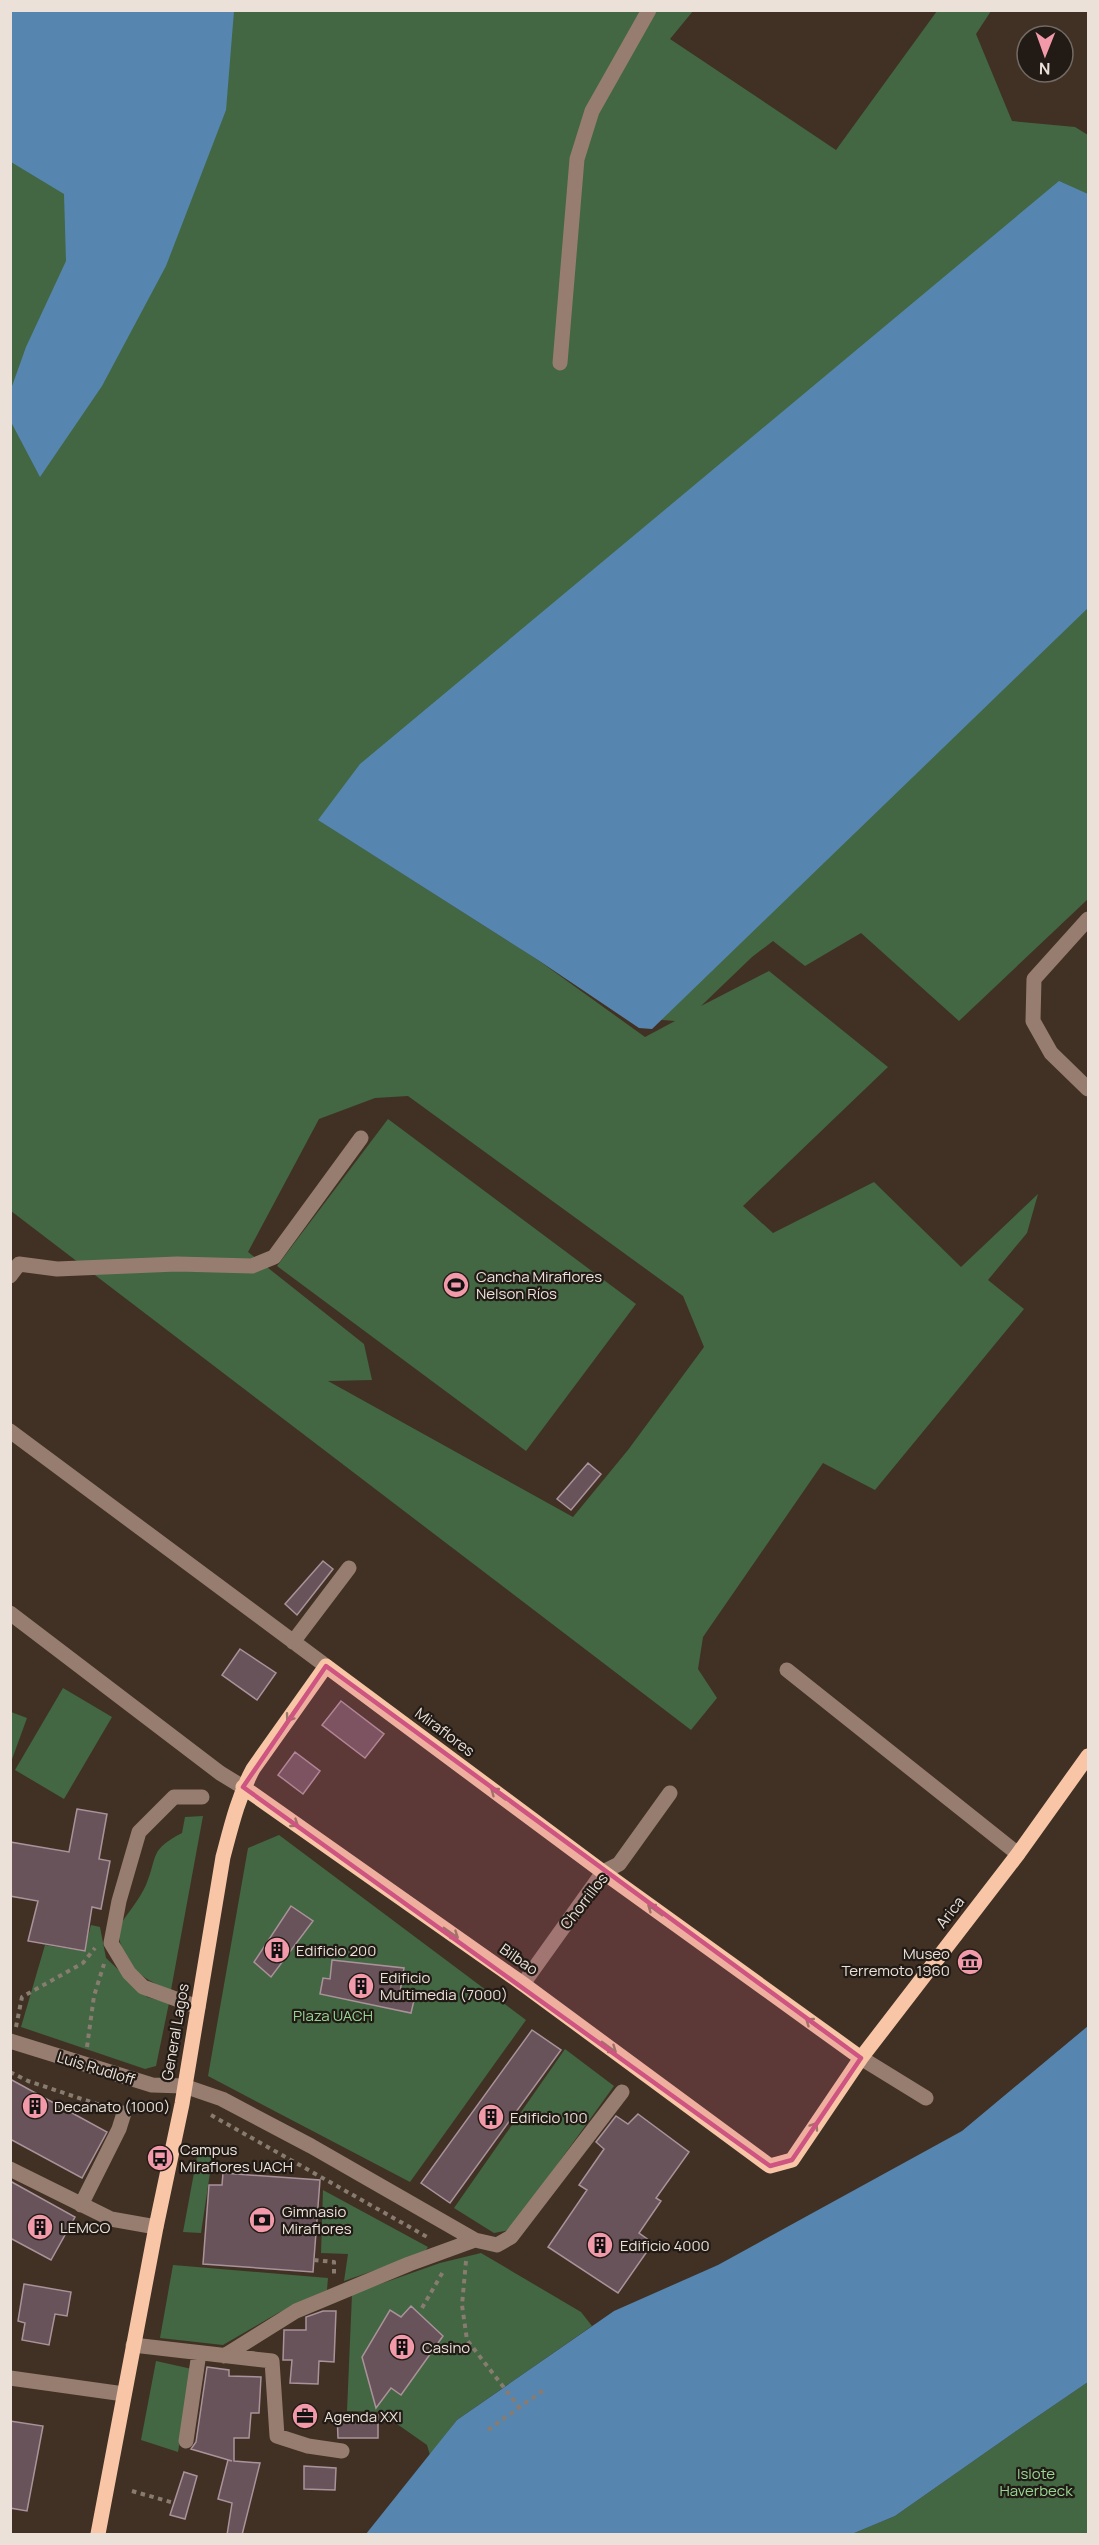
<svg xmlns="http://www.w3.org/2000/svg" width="1099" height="2545" font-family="Manrope,sans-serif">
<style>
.green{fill:#426742;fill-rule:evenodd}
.water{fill:#5686b0}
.building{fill:#69535b;stroke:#aa929a;stroke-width:1.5}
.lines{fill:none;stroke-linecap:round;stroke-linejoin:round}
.path{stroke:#887b70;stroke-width:4;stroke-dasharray:4.5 4.5;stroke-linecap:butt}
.minor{stroke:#967d6f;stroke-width:15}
.major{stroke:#f8c6a7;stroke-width:15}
.oneway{stroke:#977965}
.marked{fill:#ce5481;fill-opacity:0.2;stroke:#ce5481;stroke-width:4.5;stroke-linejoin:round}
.labels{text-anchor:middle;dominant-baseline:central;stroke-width:4.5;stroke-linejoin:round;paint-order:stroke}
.poi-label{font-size:15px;fill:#ebe1d9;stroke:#211a15;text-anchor:start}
.street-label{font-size:15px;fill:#ebe1d9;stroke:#211a15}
.park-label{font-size:15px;fill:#96d794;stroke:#211a15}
</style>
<rect width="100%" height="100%" fill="#403124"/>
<path class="green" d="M10 11H693L670 39 836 150 937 11H991L976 34 1012 121 1075 127 1088 135V899L959 1021 861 933 805 966 773 941 752 957 701 1006 769 971 888 1067 743 1206 773 1233 874 1182 961 1267 1038 1194 1027 1233 988 1280 1024 1309 875 1490 823 1463 703 1637 698 1669 717 1698 691 1730 11 1211ZM320 821 650 1019 675 1021 645 1037 538 960ZM408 1096 683 1296 704 1347 628 1450 573 1517 328 1381 372 1380 364 1344 248 1252 319 1119 375 1098Z
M388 1119 636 1304 526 1451 277 1266Z
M63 1688 112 1717 64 1799 15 1770Z
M11 1712 27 1718 11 1762 10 1712Z
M203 1816 171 1990C140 1979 121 1964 118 1929 126 1914 139 1901 146 1885 158 1856 149 1850 182 1833L185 1817Z
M279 1835 526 2020 410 2182 208 2076 248 1848Z
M91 1925 100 1927 106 1958 147 1997 169 2003 156 2066 145 2069 21 2027 45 1945 84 1951Z
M565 2049 614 2086 510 2230 494 2233 454 2208Z
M199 2146H214L201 2233 183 2232Z
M323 2190 428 2247 424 2253 344 2281 348 2254 321 2253Z
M481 2253 581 2312 592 2326 457 2420 430 2455 427 2445 387 2417 385 2412 347 2411 352 2294 440 2263Z
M173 2265 328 2278 327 2290 278 2313 223 2345 160 2338Z
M156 2361 192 2369 178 2452 141 2440Z
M1088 2382V2534H852L895 2516 1022 2427Z"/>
<path class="water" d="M11 10 234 11 226 110 166 266 102 386 40 477 11 422V389L26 347 66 261 64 194 11 162Z
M1059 181 1088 194V608L652 1029 639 1028 538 960 318 820 360 764Z
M1088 2026V2382L1022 2427 895 2516 852 2534H366L457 2420 614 2311 718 2265 962 2131Z"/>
<path class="building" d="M588 1463 601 1474 571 1510 557 1499Z
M323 1561 333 1569 297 1615 285 1604Z
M240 1649 276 1673 257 1700 222 1675Z
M341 1701 384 1734 365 1758 322 1725Z
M295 1752 320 1771 303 1794 278 1775Z
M77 1809 107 1814 99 1859 110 1861 101 1909 92 1907 85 1951 28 1941 38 1901 10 1896V1842L69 1852Z
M291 1906 313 1921 271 1977 254 1962Z
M332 1960 404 1968 400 1992 415 1996 411 2013 320 1994 323 1978 330 1979Z
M532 2030 561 2050 450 2203 421 2183Z
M10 2079 107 2132 82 2178 10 2139Z
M638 2114 689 2152 656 2198 661 2201 639 2233 653 2243 618 2293 548 2247 587 2190 579 2185 604 2149 596 2142 616 2116 628 2124Z
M223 2173 320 2180 313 2272 203 2264 209 2185H222Z
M10 2181 75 2217 51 2260 10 2238Z
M24 2284 71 2292 67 2316 55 2314 49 2345 22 2340 25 2323 18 2321Z
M411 2306 443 2336 401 2395 391 2388 376 2408 362 2357 390 2310 401 2317Z
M323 2311H336L334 2362 319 2361 318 2384 290 2383 292 2360H283L284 2330H306V2317Z
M207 2367 229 2370V2376L261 2377 259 2413H251L249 2438H234V2461L260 2463 242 2535H227L232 2503 218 2499 228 2460 232 2461 191 2449 196 2442Z
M337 2414 378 2415V2438H338Z
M10 2421 43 2426 27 2511 10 2508Z
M304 2466 336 2468 335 2490 304 2489Z
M184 2472 197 2476 185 2519 170 2515Z"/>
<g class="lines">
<path class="path" d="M16 2027 22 1997 83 1963 95 1948
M87 2047 94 1996 104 1964
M10 2072 28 2081 109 2108
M211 2115 429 2238
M314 2260 334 2262V2278
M466 2261 462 2305 467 2340 519 2407
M422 2308 444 2270
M488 2430 545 2389
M132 2491 174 2503"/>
<path class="minor" d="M560 363 577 159 592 111 649 10
M1088 919 1034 979 1033 1021 1051 1053 1088 1089
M10 1276 19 1264 57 1269 177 1264 252 1266 274 1257 361 1138
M10 1431 326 1666
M10 1613 220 1773 243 1787
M293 1642 349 1568
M787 1670 1018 1854
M523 1984 603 1872 619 1864 670 1793
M198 2007 143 1987 129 1973 111 1943 119 1901 139 1832 174 1797H202
M10 2041 152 2085 184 2086 222 2099 311 2146 475 2240 497 2245 511 2237 622 2092
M861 2058 926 2098
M10 2169 111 2219 156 2227
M81 2205 119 2129 124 2113
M133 2345 272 2361 277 2436 308 2446 342 2451
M224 2356 296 2311 409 2264 475 2240
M10 2378 124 2394
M186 2441 199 2353"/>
<path class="major" d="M243 1787 523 1984 770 2166 792 2160 861 2058 1018 1854 1088 1756
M98 2534 156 2227 182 2104 223 1857C231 1827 238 1797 253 1769L326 1666 603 1872 861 2058"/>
</g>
<defs><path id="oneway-shaft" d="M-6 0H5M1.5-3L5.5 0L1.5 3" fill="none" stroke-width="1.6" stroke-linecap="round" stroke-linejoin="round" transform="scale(1.5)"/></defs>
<g class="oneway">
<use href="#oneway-shaft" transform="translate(292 1714) rotate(125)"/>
<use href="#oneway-shaft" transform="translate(498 1794) rotate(-143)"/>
<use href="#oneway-shaft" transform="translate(291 1821) rotate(35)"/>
<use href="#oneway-shaft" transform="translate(655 1910) rotate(-144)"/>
<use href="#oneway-shaft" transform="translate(451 1933) rotate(35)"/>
<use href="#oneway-shaft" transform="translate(813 2024) rotate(-144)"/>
<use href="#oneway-shaft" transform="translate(609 2047) rotate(36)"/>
<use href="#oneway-shaft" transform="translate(812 2130) rotate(-56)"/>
</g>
<path class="marked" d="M326 1666 861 2058 792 2160 770 2166 243 1787Z"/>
<defs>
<g id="stadium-disc" transform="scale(1.35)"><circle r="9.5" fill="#f39aaa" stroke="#211a15"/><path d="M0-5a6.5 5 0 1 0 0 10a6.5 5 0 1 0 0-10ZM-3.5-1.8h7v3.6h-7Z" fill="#111"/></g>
<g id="building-disc" transform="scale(1.35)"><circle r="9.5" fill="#f39aaa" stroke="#211a15"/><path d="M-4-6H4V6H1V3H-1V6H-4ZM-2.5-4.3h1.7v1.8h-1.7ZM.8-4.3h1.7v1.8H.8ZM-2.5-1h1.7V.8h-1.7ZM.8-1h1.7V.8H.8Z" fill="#111"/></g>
<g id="museum-disc" transform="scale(1.35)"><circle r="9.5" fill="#f39aaa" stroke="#211a15"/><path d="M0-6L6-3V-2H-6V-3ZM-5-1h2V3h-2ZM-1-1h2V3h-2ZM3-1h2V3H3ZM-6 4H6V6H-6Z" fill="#111"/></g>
<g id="bus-disc" transform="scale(1.35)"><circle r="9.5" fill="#f39aaa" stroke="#211a15"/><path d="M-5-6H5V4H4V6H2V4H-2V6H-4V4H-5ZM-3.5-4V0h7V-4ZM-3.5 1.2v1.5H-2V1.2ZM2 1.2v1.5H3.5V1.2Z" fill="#111"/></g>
<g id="bank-disc" transform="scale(1.35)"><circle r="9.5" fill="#f39aaa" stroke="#211a15"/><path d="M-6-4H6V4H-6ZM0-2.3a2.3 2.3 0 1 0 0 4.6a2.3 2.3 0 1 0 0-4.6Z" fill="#111"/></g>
<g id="office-disc" transform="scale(1.35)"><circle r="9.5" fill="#f39aaa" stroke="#211a15"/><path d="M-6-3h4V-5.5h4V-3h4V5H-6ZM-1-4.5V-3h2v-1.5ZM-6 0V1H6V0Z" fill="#111"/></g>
</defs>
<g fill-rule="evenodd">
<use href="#stadium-disc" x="456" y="1285"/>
<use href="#building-disc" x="277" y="1950"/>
<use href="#museum-disc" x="970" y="1962"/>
<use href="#building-disc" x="361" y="1986"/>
<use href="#building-disc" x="35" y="2106"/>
<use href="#building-disc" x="491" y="2117"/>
<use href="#bus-disc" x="160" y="2158"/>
<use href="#bank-disc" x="262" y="2220"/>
<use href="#building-disc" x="40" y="2227"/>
<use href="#building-disc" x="600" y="2245"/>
<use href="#building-disc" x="402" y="2347"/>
<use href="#office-disc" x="305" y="2416"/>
</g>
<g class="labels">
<g class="poi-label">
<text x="476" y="1276">Cancha Miraflores<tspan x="476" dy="17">Nelson Ríos</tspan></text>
<text x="296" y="1950">Edificio 200</text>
<text x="950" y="1953" text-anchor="end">Museo<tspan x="950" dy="17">Terremoto 1960</tspan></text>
<text x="380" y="1977">Edificio<tspan x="380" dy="17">Multimedia (7000)</tspan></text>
<text x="54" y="2106">Decanato (1000)</text>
<text x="510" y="2117">Edificio 100</text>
<text x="180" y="2149">Campus<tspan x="180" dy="17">Miraflores UACH</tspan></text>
<text x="282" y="2211">Gimnasio<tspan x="282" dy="17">Miraflores</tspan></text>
<text x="60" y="2227">LEMCO</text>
<text x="620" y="2245">Edificio 4000</text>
<text x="422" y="2347">Casino</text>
<text x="324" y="2416">Agenda XXI</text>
</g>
<g class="street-label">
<text transform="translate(445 1732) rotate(37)">Miraflores</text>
<text transform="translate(584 1901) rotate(-52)">Chorrillos</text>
<text transform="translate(950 1912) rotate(-52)">Arica</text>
<text transform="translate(519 1959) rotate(35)">Bilbao</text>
<text transform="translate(175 2032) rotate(-80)">General Lagos</text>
<text transform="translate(96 2068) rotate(17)">Luis Rudloff</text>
</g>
<g class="park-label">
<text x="333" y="2015">Plaza UACH</text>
<text x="1036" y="2473">Islote<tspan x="1036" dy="17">Haverbeck</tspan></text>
</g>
</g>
<rect width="1099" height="2545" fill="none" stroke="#ebe1d9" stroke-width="24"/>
<g transform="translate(1045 54) rotate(181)"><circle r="28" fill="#211a15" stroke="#726a63" stroke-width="1.5"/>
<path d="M0-4.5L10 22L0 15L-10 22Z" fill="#f39aaa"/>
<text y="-9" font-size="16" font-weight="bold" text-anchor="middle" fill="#ebe1d9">N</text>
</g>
</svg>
